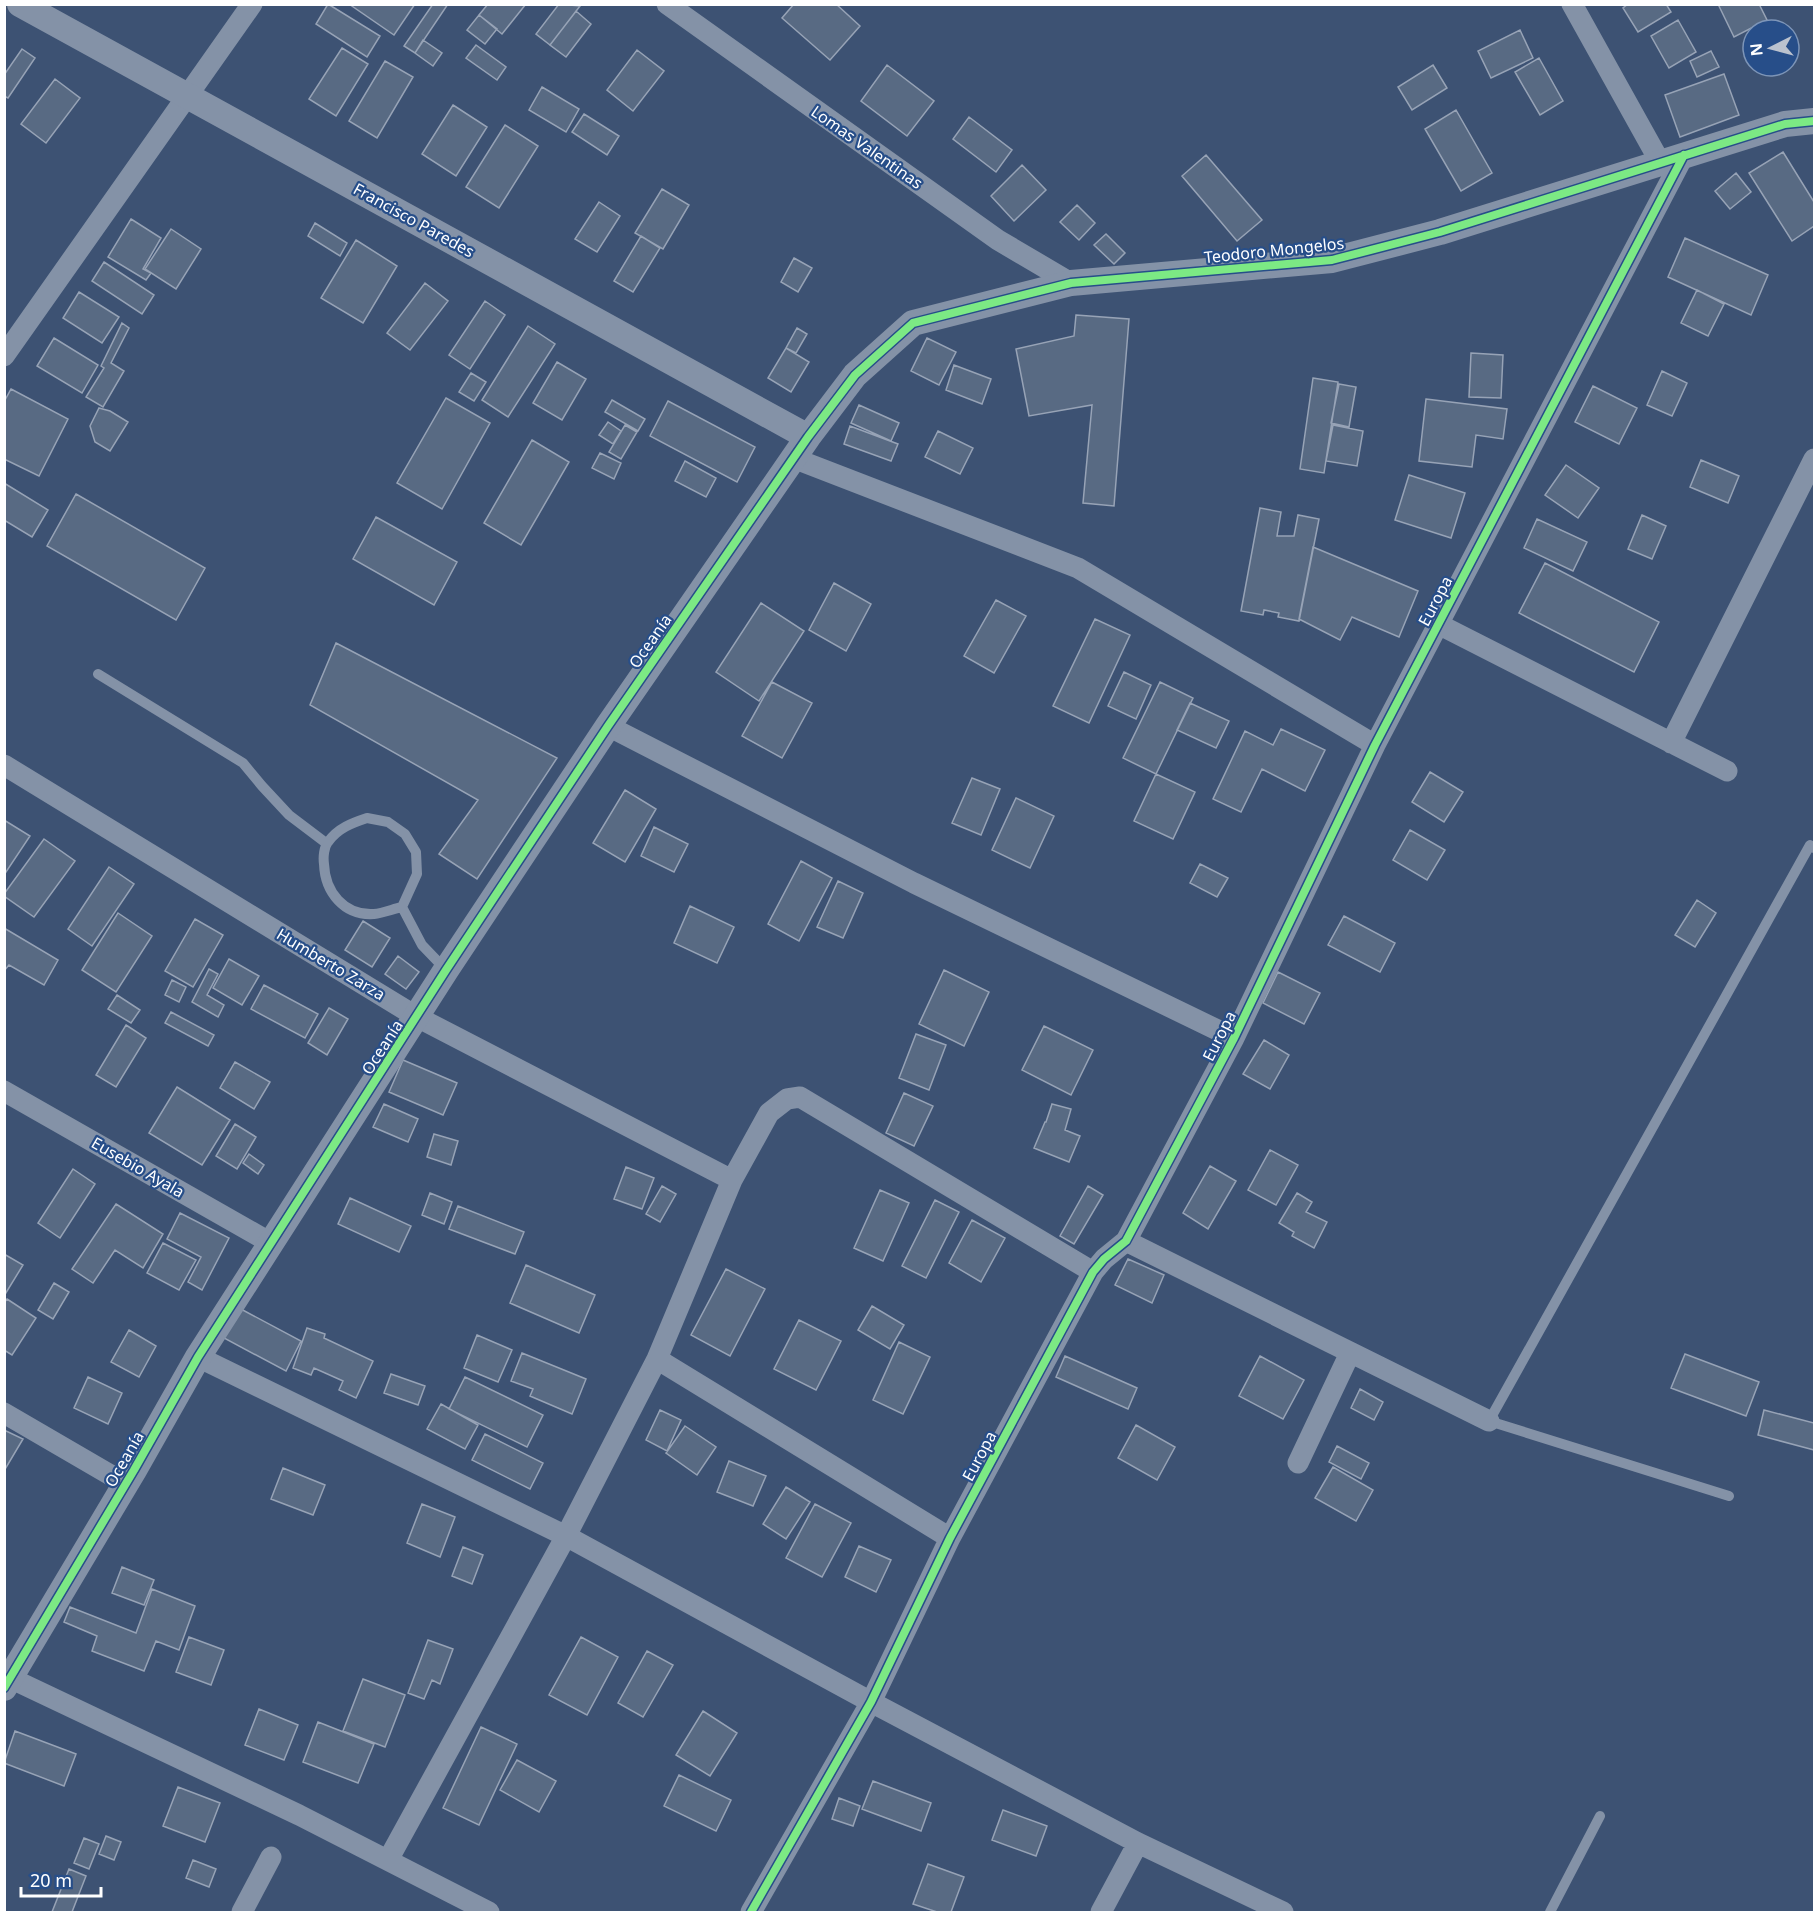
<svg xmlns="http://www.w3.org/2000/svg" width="1819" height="1917" font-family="'Noto Sans',sans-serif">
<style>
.building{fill:#586a83;stroke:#97a3b6;stroke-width:1.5}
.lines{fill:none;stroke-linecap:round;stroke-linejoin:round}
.service{stroke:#8492a7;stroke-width:10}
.minor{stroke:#8492a7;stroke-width:21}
.tertiary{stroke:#8492a7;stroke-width:26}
.cycleway-casing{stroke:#274e89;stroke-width:11}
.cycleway{stroke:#7ce984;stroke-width:8}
.labels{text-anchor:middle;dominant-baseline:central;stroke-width:4.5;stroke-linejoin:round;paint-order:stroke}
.street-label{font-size:16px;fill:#fff;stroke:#274e89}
</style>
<rect width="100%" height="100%" fill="#3d5273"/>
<path class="building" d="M328 4 380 36 367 57 316 24Z
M349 4H415L394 35Z
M433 4H448L415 53 404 46Z
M433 4H448L415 53 404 46Z
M488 4H526L502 34 479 15Z
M559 4 580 6 550 45 536 34Z
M794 4H836L860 26 830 60 782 18Z
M1628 4H1666L1671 12 1638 32 1623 8Z
M1718 4H1759L1767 20 1734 37Z
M1718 4H1759L1767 20 1734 37Z
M576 11 591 24 566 57 550 45Z
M479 15 497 29 485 44 467 30Z
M1678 20 1696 52 1669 68 1651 36Z
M1520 30 1533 58 1491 78 1478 51Z
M423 40 442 53 433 66 415 53Z
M423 40 442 53 433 66 415 53Z
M476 45 506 67 497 80 466 58Z
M342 48 368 64 336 116 309 99Z
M22 49 35 58 8 98 4 96V75Z
M637 50 664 71 633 111 607 90Z
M1711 51 1719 67 1697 77 1690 61Z
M1539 58 1563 101 1540 115 1515 72Z
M385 61 413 77 377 138 349 121Z
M385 61 413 77 377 138 349 121Z
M887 65 934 101 907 136 861 101Z
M887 65 934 101 907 136 861 101Z
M1433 65 1447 88 1412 110 1398 87Z
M1724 74 1739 115 1680 137 1665 95Z
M55 79 80 98 46 143 21 124Z
M542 87 579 109 566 132 529 110Z
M453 105 487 127 456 176 422 154Z
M1456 110 1492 173 1461 191 1425 129Z
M584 114 619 136 607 155 572 132Z
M969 117 1012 150 996 172 953 139Z
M505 125 538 146 499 208 466 187Z
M505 125 538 146 499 208 466 187Z
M1783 152 1814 202V226L1792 241 1749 173Z
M1206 155 1262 220 1237 241 1182 176Z
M1022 165 1046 190 1014 221 991 196Z
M1736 173 1751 192 1730 209 1715 191Z
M662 189 689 205 663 249 635 233Z
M599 202 620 216 597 252 575 239Z
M599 202 620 216 597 252 575 239Z
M1077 205 1095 223 1079 240 1060 222Z
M131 219 161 238 143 269 151 273 146 280 108 257Z
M315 223 347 243 340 256 308 236Z
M171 229 201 249 176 289 145 269Z
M1106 234 1125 253 1114 264 1094 245Z
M641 236 660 248 633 292 614 281Z
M641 236 660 248 633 292 614 281Z
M1685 238 1768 275 1751 315 1668 277Z
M356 240 397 266 363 323 321 298Z
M794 258 812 268 798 292 781 282Z
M104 262 154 295 142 314 92 281Z
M425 283 448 301 410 350 387 333Z
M1697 290 1724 304 1708 336 1681 323Z
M79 292 119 317 102 343 63 318Z
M485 301 505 315 470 369 449 355Z
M1076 315 1129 319 1114 506 1083 503 1092 405 1029 416 1016 349 1074 336Z
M122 323 129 328 111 363 124 371 103 407 86 397 104 368 101 366Z
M528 326 555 344 508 417 482 400Z
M797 328 807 334 796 353 786 348Z
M797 328 807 334 796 353 786 348Z
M54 338 98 365 82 393 37 366Z
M927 338 956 352 939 385 911 371Z
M786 348 809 362 791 392 768 378Z
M786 348 809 362 791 392 768 378Z
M1471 353 1503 355 1501 398 1469 397Z
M557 362 586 379 562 420 533 403Z
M954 365 991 379 982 404 946 390Z
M1662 371 1687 383 1672 416 1647 405Z
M471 373 486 382 474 401 459 392Z
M1313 378 1338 382 1324 473 1300 469Z
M1339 384 1356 387 1349 427 1331 423Z
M1593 386 1637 408 1619 444 1575 422Z
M11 389 68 419 39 476 4 459V402Z
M446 398 490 423 442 509 397 483Z
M1426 399 1507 409 1503 439 1476 435 1472 467 1419 461Z
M612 400 645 419 638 431 605 412Z
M668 401 755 447 737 482 650 436Z
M859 405 899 423 891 441 851 423Z
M99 408 110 411 128 422 110 451 95 442 90 426Z
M608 422 621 431 613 444 599 435Z
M625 425 637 432 621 459 609 452Z
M1333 425 1363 431 1357 466 1326 461Z
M850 426 898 444 891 461 844 444Z
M938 431 973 448 960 474 925 457Z
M532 440 569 462 521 545 484 523Z
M600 453 621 463 614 479 592 468Z
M1701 460 1739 476 1728 503 1690 487Z
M685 461 716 478 706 497 675 481Z
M1566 465 1599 488 1578 518 1545 495Z
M1409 475 1465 493 1451 538 1395 520Z
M4 483 48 510 32 537 4 520Z
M76 494 205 568 176 620 47 546Z
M1260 508 1281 512 1277 536H1294L1298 515 1319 519 1299 621 1278 617 1279 613 1264 610 1263 615 1241 611Z
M1642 515 1666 526 1652 559 1628 549Z
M376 517 457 562 434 605 353 559Z
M1537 519 1587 542 1573 571 1524 548Z
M1313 547 1418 591 1399 637 1352 617 1340 640 1299 619Z
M1545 563 1659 622 1634 672 1519 613Z
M834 583 871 604 846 651 809 630Z
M996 600 1026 616 994 673 964 656Z
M761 603 804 631 759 701 716 672Z
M1095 619 1130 635 1089 723 1053 706Z
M336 643 557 758 477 879 439 854 478 800 310 705Z
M1124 672 1151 685 1136 719 1108 706Z
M772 682 812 703 782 758 742 736Z
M1160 682 1193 698 1156 774 1123 758Z
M1190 703 1229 721 1216 748 1177 730Z
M1281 729 1325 750 1305 791 1262 769 1241 812 1213 799 1245 731 1273 745Z
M1430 772 1463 792 1444 822 1412 802Z
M1156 774 1195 792 1173 839 1134 821Z
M972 778 1000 789 981 835 952 823Z
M625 790 656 809 625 862 593 843Z
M1016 798 1054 816 1030 868 992 850Z
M4 820 30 836 4 875Z
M654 827 688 844 674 872 641 856Z
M1410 830 1445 850 1427 880 1393 860Z
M44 839 75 861 34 917 4 896V894Z
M801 861 832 878 799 941 768 924Z
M1200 864 1228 878 1217 897 1190 883Z
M109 867 134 884 92 946 68 929Z
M838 881 863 893 843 938 817 927Z
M1697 900 1716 913 1695 947 1675 935Z
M690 906 734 927 717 963 674 943Z
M118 913 152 936 116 992 82 970Z
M1344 916 1395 943 1380 972 1328 945Z
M195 919 223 935 193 987 165 971Z
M363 921 390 938 372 967 345 950Z
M4 928 58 960 44 985 9 965 4 971Z
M398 956 419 972 406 989 385 974Z
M229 959 259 976 242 1005 213 988Z
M209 969 218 974 207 995 224 1005 218 1017 192 1002Z
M944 970 989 992 964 1046 919 1024Z
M1278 972 1320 993 1304 1024 1263 1003Z
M172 980 186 987 179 1002 165 995Z
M264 985 318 1014 305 1038 251 1009Z
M117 995 140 1010 131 1023 108 1009Z
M329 1008 348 1019 327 1055 308 1043Z
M171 1012 214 1035 208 1046 165 1023Z
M126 1025 146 1038 116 1087 96 1075Z
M1044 1026 1093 1050 1071 1095 1022 1070Z
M916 1034 946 1045 929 1090 899 1078Z
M1264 1040 1289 1055 1270 1089 1243 1074Z
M403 1060 457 1083 443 1115 389 1092Z
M235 1062 270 1082 254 1109 220 1088Z
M177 1087 230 1120 202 1165 149 1133Z
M904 1093 933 1106 914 1146 886 1133Z
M384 1104 418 1119 408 1142 373 1127Z
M1052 1104 1071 1109 1065 1130 1080 1136 1069 1162 1034 1148 1045 1122H1046Z
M235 1124 256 1137 237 1169 216 1156Z
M434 1134 458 1141 451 1165 427 1157Z
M1270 1150 1298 1165 1276 1205 1248 1190Z
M249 1154 264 1165 258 1174 243 1163Z
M1210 1166 1236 1181 1208 1229 1183 1213Z
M626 1167 654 1178 642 1209 614 1199Z
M73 1169 95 1184 60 1238 38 1223Z
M662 1186 676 1194 660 1222 646 1214Z
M1088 1186 1103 1195 1074 1244 1060 1236Z
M880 1190 909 1203 883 1261 854 1248Z
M430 1193 452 1202 444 1224 422 1215Z
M1297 1193 1312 1202 1306 1212 1327 1222 1314 1248 1292 1236 1294 1232 1279 1223Z
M350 1198 411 1226 399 1252 338 1224Z
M935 1200 959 1212 926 1278 902 1266Z
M116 1204 163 1234 143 1268 115 1250 93 1283 72 1269Z
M458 1206 524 1232 515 1254 449 1229Z
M180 1213 229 1238 202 1290 188 1282 201 1257 167 1239Z
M972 1220 1005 1238 981 1282 949 1263Z
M163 1243 196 1260 179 1290 147 1273Z
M4 1254 23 1265 4 1296Z
M1128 1259 1164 1275 1152 1303 1115 1285Z
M526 1265 595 1295 579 1333 510 1303Z
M726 1269 765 1289 730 1356 691 1335Z
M54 1283 69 1292 53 1319 38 1310Z
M7 1299 36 1318 12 1355 4 1350V1303Z
M872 1306 904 1325 890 1349 858 1330Z
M239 1308 301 1341 286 1371 224 1338Z
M799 1320 841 1341 816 1390 774 1369Z
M307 1328 325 1334 324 1338 373 1361 356 1398 339 1390 343 1381 314 1368 311 1375 293 1368Z
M129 1330 156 1346 139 1377 111 1362Z
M477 1335 512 1350 498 1382 464 1368Z
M899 1342 930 1357 903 1414 873 1400Z
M522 1353 586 1379 572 1414 530 1396 533 1389 511 1381Z
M1685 1354 1759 1382 1746 1416 1671 1388Z
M1065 1356 1137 1388 1128 1409 1056 1377Z
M1260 1356 1304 1380 1283 1419 1239 1396Z
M391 1374 425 1386 418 1405 384 1393Z
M88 1377 122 1393 108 1424 74 1408Z
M465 1377 543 1415 527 1447 449 1409Z
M1360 1389 1383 1402 1374 1420 1351 1408Z
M441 1404 478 1425 465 1449 427 1429Z
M660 1410 681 1420 667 1451 646 1440Z
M1764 1410 1814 1423V1450L1758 1435Z
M1136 1425 1175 1447 1157 1480 1118 1458Z
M685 1426 716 1447 697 1475 666 1453Z
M4 1430 23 1439 4 1471Z
M485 1434 543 1463 530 1489 472 1460Z
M1337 1446 1369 1463 1361 1479 1329 1462Z
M729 1461 766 1476 753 1506 717 1492Z
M1333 1467 1373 1490 1356 1521 1315 1498Z
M283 1468 325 1485 313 1515 271 1499Z
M786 1487 810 1502 786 1539 763 1524Z
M422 1504 455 1517 440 1557 407 1543Z
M815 1504 851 1523 822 1577 786 1558Z
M859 1546 891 1560 876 1592 845 1577Z
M463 1547 483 1555 472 1584 452 1576Z
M122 1567 154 1580 144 1605 112 1593Z
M152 1589 195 1606 179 1650 156 1641 144 1671 92 1651 97 1636 64 1622 70 1607 136 1633Z
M189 1637 224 1650 211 1685 176 1672Z
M581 1637 618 1657 587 1715 549 1695Z
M428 1640 453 1649 440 1684 432 1680 424 1699 408 1693Z
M647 1651 673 1665 643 1717 618 1703Z
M363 1679 405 1695 385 1747 343 1731Z
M259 1709 298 1725 284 1760 245 1745Z
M703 1711 737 1733 710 1776 676 1755Z
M318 1722 374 1744 358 1783 303 1762Z
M481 1727 517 1744 479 1825 443 1808Z
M15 1731 76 1754 64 1786 4 1763Z
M517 1760 556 1781 539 1812 500 1790Z
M679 1775 731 1800 716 1831 664 1806Z
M873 1781 931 1803 921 1831 862 1809Z
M178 1787 220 1803 205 1842 163 1826Z
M839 1798 860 1806 853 1826 832 1819Z
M1003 1810 1047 1826 1036 1856 992 1840Z
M106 1836 121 1842 114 1860 99 1854Z
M84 1838 99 1844 89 1869 74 1863Z
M193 1860 216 1869 209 1887 186 1878Z
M928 1864 964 1877 951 1912H937L913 1904Z
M69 1869 86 1876 72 1912H52Z"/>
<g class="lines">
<path class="service" d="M98 674 243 763 262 786 289 815 326 843
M367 818 388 822 405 834 416 852 417 874 402 907C393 909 383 913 374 914 344 916 325 892 324 864 323 857 324 847 328 842 338 828 352 823 367 818Z
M402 907 422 945 446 970
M1729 1496 1489 1421 1810 845 1814 848
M1550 1912 1600 1816"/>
<path class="minor" d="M667 4 998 240 1071 283
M1572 4 1660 162
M4 356 252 4
M793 458 1078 568 1375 745
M1438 624 1727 771
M608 726 914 883 1234 1038
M1671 743 1814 459
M4 765 417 1017 732 1180
M4 1091 271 1243
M1126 1241 1489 1421
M198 1357 566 1536 871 1702 1138 1843 1283 1912
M657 1359 950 1538
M4 1413 126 1484
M1298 1463 1350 1353
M10 1678 299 1815 489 1912
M388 1860 566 1536 657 1359 732 1180 769 1113 787 1099 800 1097 1093 1272
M242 1912 271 1857
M751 1912 871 1702 950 1538 1093 1272 1104 1259 1126 1241 1234 1038 1375 745 1684 155
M1101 1912 1138 1843"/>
<path class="tertiary" d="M20 4 808 437
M4 1688 134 1470 198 1357 446 970 608 726 808 437 855 375 913 323 1071 283 1332 260 1440 232 1785 124 1814 121"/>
<g class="cycleway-casing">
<path id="cycleway" d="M4 1688 134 1470 198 1357 446 970 608 726 808 437 855 375 913 323 1071 283 1332 260 1440 232 1785 124 1814 121
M751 1912 871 1702 950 1538 1093 1272 1104 1259 1126 1241 1234 1038 1375 745 1684 155"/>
</g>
<use href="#cycleway" class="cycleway"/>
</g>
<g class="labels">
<g class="street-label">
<text transform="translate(867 147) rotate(35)">Lomas Valentinas</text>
<text transform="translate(414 220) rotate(29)">Francisco Paredes</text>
<text transform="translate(1274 250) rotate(-6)">Teodoro Mongelos</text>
<text transform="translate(1435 601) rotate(-62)">Europa</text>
<text transform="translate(650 641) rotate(-55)">Oceanía</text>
<text transform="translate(331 964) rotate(31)">Humberto Zarza</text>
<text transform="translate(1219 1036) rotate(-63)">Europa</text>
<text transform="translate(382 1047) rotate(-57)">Oceanía</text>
<text transform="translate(138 1167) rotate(30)">Eusebio Ayala</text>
<text transform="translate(979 1456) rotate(-62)">Europa</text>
<text transform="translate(124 1459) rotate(-60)">Oceanía</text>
</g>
</g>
<rect width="1819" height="1917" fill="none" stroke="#ffffff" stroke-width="12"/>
<g transform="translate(1771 48) rotate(264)"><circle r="28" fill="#274e89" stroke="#7d95b8" stroke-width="1.5"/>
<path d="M0-4.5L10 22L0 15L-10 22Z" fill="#bbc2ce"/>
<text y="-9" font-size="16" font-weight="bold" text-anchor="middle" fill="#ffffff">N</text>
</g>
<path d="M21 1887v9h80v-9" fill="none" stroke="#ffffff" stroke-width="3"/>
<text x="30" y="1887" font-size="18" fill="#ffffff" stroke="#274e89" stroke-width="4.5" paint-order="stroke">20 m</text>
</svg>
